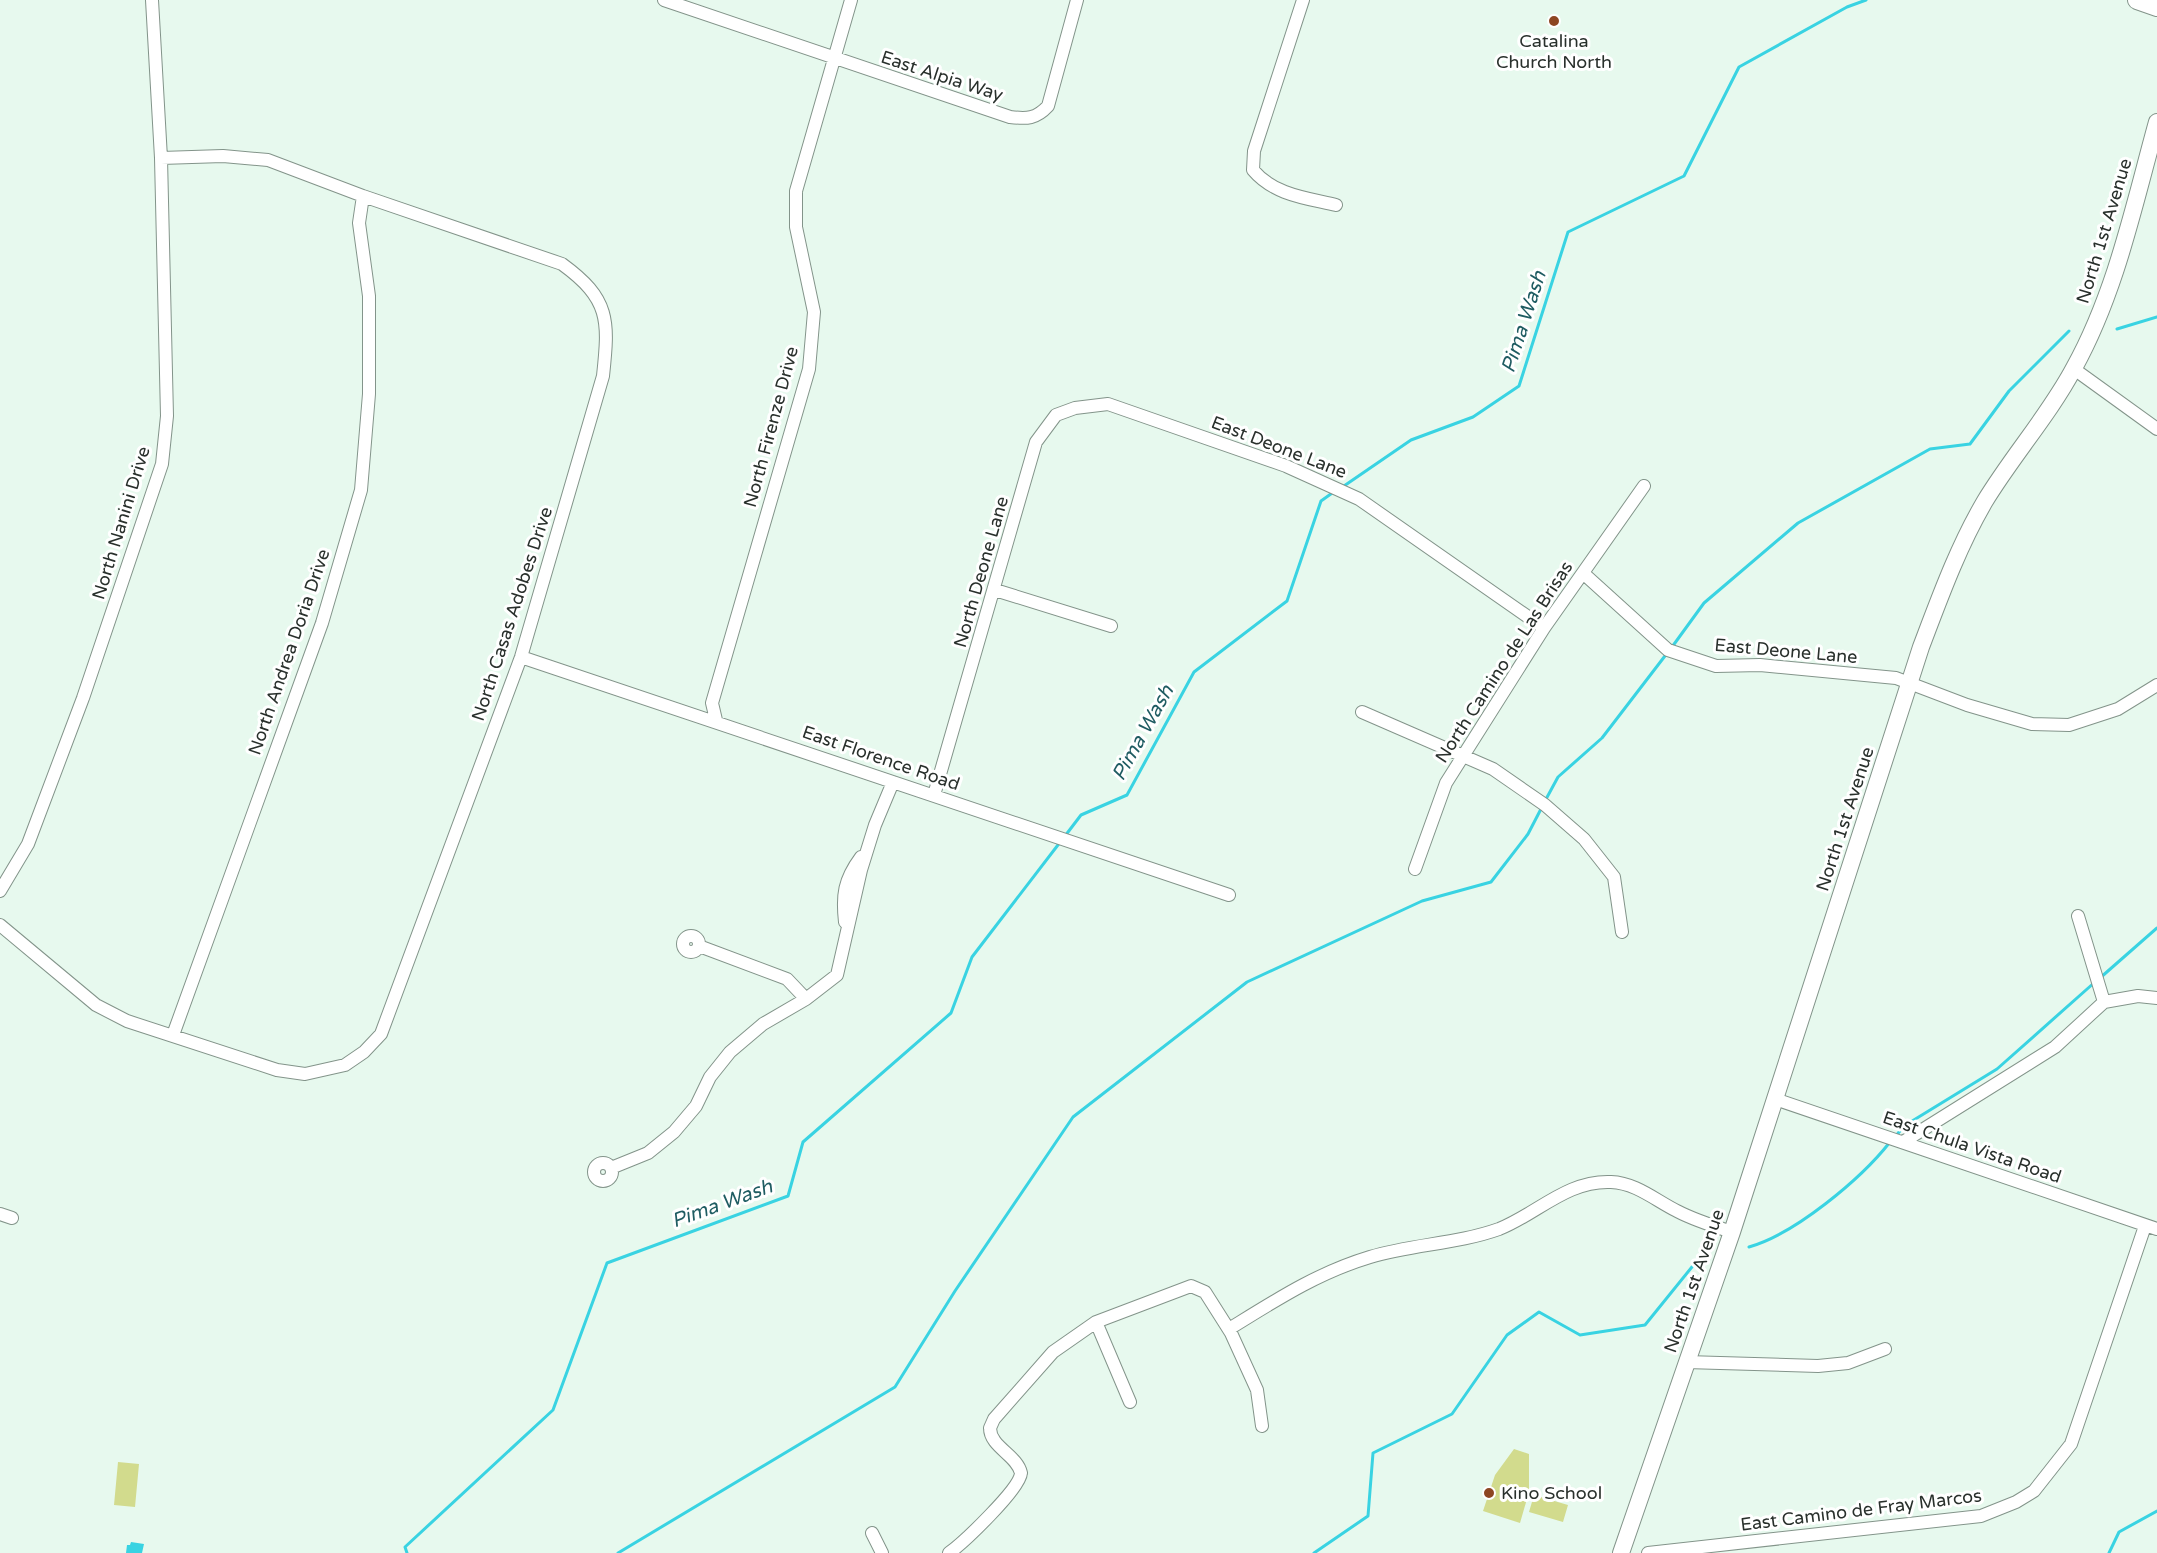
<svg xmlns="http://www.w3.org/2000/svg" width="2157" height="1553" font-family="'Varela Round',sans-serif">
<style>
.green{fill:#d2db8d}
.water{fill:#39d3e2}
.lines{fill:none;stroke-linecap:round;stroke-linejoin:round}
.stream{stroke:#39d3e2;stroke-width:3}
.street-casing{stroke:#83948a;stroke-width:14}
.secondary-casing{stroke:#83948a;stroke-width:18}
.primary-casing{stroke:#83948a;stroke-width:20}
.street{stroke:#fff;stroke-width:12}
.secondary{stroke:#fff;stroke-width:16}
.primary{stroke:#fff;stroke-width:18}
.poi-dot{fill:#8d4622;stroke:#fff;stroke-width:2}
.labels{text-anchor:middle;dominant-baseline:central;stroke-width:6;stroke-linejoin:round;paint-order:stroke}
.poi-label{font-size:18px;fill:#29302c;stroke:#fff}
.street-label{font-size:18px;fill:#29302c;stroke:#fff}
.water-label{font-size:20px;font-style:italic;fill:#1f5c62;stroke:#fff}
</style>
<rect width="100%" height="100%" fill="#e7f9ee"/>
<path class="green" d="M1514 1449 1529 1454V1492L1520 1523 1483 1511 1495 1475Z
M118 1462 139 1464 135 1507 114 1505Z
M1534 1495 1568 1505 1563 1522 1529 1512Z"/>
<path class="water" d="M131 1542 144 1544 142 1553H126L127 1545H130Z"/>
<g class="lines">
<path class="stream" d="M2117 329 2157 317
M1341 488 1411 440 1473 417 1519 386 1568 232 1684 176 1739 67 1847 7 1866 0
M1672 647 1704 603 1798 523 1930 449 1970 444 2009 391 2069 331
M1545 801 1558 777 1602 738 1668 652
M1065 836 1081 815 1127 795 1194 672 1287 601 1321 501 1335 491
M2100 978 2157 928
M1895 1137 1904 1126 1997 1069 2095 982
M1749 1247C1795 1234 1861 1179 1890 1142
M407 1553 405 1547 553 1410 607 1263 788 1196 803 1142 951 1013 972 957 1061 841
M618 1553 895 1387 955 1291 1073 1117 1247 982 1422 901 1491 882 1528 834 1542 807
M1314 1553 1368 1516 1373 1453 1452 1414 1507 1335 1539 1312 1580 1335 1645 1325 1700 1257 1708 1254
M2109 1553 2119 1532 2157 1511"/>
<g class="street-casing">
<path id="street" d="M664 0 1010 117C1027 119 1036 119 1048 106L1077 0
M1303 0 1254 151 1253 170C1274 195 1306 198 1336 205
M2074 369 2157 429
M1583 573 1668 650 1716 666 1760 665 1896 678 1967 705 2032 724 2069 725 2118 709 2157 685
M995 590 1111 626
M521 657 1229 895
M1362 712 1493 769 1545 805 1584 839 1614 877 1622 932
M716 720 712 703 809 369 814 312 796 227V191L851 0
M934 795 1036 442 1056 415 1075 408 1108 404 1286 466 1359 499 1544 628
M1415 869 1446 783 1544 628 1644 486
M0 891 28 844 83 698 162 464 167 416 161 158 152 0
M2078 916 2104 1002
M845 922C842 895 844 880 861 857
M0 925 96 1005 127 1021 277 1070 305 1074 345 1065 364 1052 381 1034 521 657 603 376C609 320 610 299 562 264L363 196 268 160 223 156 161 158
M683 944a8 8 0 1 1 16 0a8 8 0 1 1-16 0Z
M699 946 787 979 806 999
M173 1035 322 623 361 490 369 394V296L359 223 363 196
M1775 1099 2157 1229
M1903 1142 2055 1047 2104 1002 2138 996 2157 998
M594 1172a9 9 0 1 1 18 0a9 9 0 1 1-18 0Z
M611 1168 648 1153 674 1132 696 1106 710 1077 730 1052 763 1024 806 999 837 975 861 870 875 825 893 782
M0 1214 12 1218
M1096 1322 1130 1402
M1229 1329C1276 1300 1317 1273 1370 1257 1413 1244 1457 1244 1499 1229 1537 1214 1567 1180 1611 1182 1636 1183 1655 1200 1677 1211 1694 1220 1713 1226 1732 1232
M1686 1362 1818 1366 1848 1363 1885 1349
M990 1428 994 1419 1053 1352 1096 1322 1191 1286 1205 1292 1231 1333 1257 1390 1262 1426
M990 1428C990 1447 1017 1455 1021 1473
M872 1533 882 1553
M949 1553C963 1543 1020 1489 1021 1473
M1648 1553 1981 1516 2016 1502 2034 1491 2071 1444 2145 1226"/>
</g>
<g class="secondary-casing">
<path id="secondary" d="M1621 1553 1732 1232 1921 647C1940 597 1958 547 1985 501 2013 455 2049 415 2074 368 2116 292 2134 205 2157 122"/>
</g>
<g class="primary-casing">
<path id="primary" d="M2137 0 2157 7"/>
</g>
<use href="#street" class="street"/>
<use href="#secondary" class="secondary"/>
<use href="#primary" class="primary"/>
</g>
<g class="poi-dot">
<circle cx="1554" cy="21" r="6"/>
<circle cx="1489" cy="1493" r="6"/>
</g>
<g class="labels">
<g class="poi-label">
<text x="1554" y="41">Catalina<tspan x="1554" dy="21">Church North</tspan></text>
<text x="1501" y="1493" text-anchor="start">Kino School</text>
</g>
<g class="street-label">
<text transform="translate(942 76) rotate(18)">East Alpia Way</text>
<text transform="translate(2104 231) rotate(-73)">North 1st Avenue</text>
<text transform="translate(771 427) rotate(-75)">North Firenze Drive</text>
<text transform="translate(1279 447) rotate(21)">East Deone Lane</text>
<text transform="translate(121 523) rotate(-73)">North Nanini Drive</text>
<text transform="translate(981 572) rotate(-74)">North Deone Lane</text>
<text transform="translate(512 614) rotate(-72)">North Casas Adobes Drive</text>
<text transform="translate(1786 651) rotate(5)">East Deone Lane</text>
<text transform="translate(289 652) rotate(-71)">North Andrea Doria Drive</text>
<text transform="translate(1504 662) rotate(-57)">North Camino de Las Brisas</text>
<text transform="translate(881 758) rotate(19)">East Florence Road</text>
<text transform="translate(1845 819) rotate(-72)">North 1st Avenue</text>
<text transform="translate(1972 1147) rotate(19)">East Chula Vista Road</text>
<text transform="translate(1694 1281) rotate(-71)">North 1st Avenue</text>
<text transform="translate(1861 1510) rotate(-7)">East Camino de Fray Marcos</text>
</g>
<g class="water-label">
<text transform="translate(1524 322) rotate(-72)">Pima Wash</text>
<text transform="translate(1143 733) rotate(-61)">Pima Wash</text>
<text transform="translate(722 1204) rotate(-20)">Pima Wash</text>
</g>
</g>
</svg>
